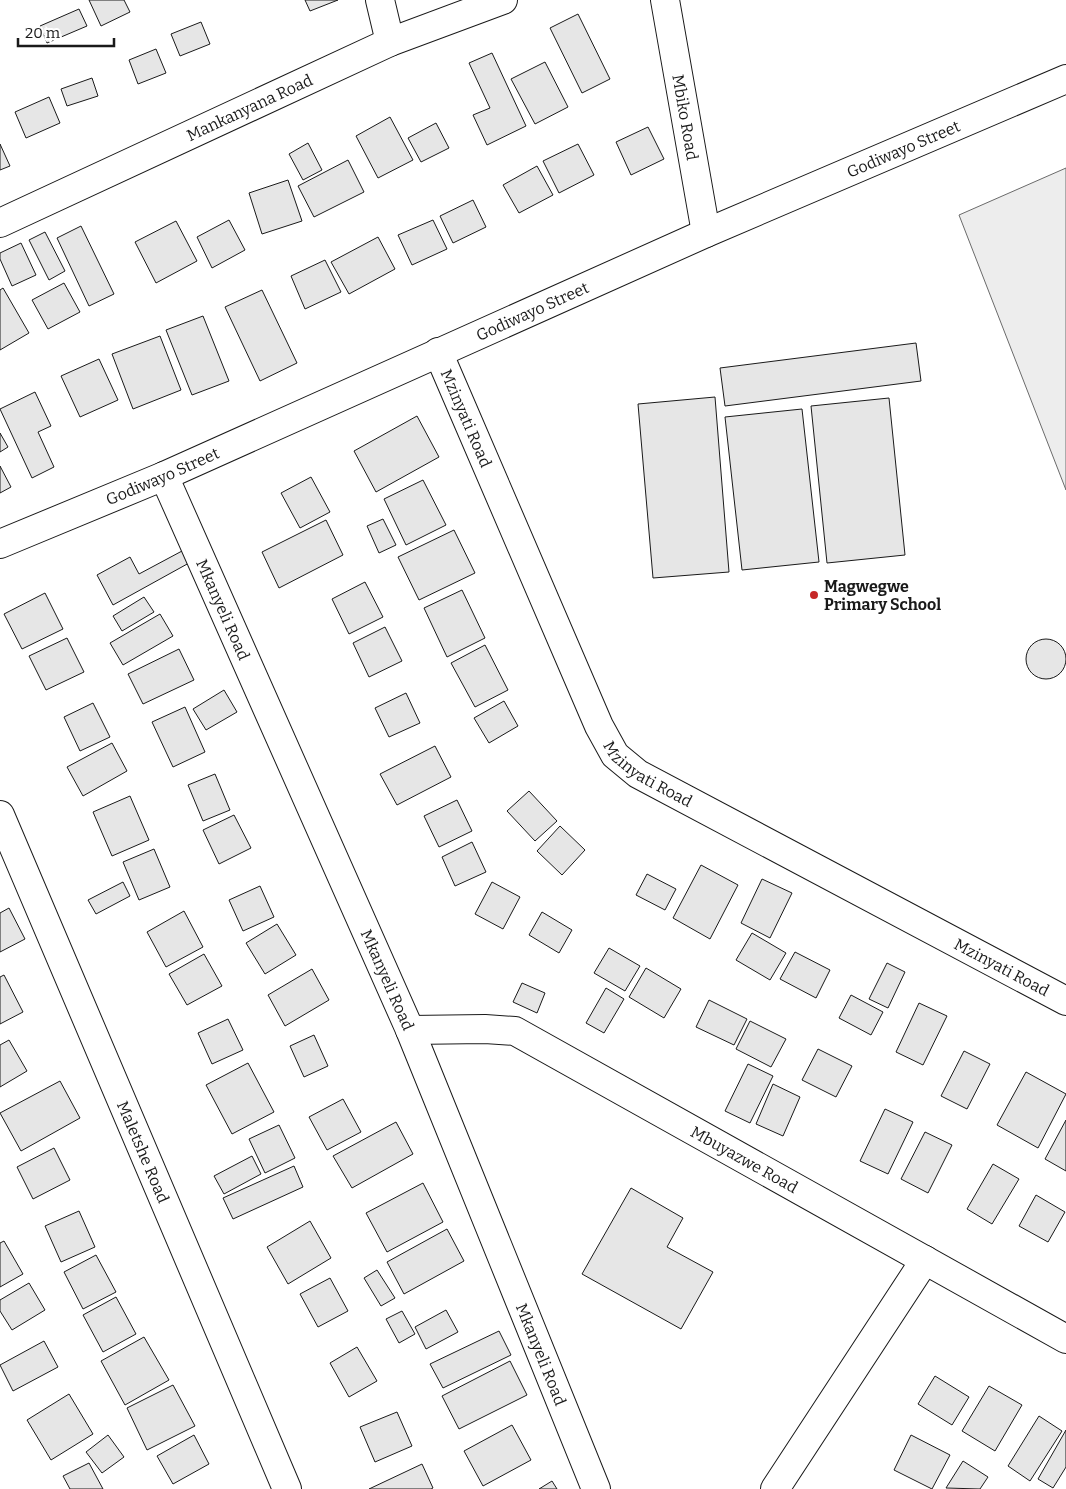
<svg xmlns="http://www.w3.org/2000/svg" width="1066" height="1489" font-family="Bitter,serif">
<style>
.built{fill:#ededed;stroke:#6a6a6a}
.building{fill:#e6e6e6;stroke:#1a1a1a}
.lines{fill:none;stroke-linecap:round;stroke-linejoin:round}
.minor-casing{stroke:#1a1a1a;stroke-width:30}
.minor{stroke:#fff;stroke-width:28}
.poi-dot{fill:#c62828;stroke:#fff;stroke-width:2}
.labels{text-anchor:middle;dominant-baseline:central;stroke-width:4;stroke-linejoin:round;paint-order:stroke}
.street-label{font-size:16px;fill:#1a1a1a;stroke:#fff}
.poi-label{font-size:16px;font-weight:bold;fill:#1a1a1a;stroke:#fff;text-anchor:start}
</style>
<rect width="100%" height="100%" fill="#fff"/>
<path class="built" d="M1066 168V490L959 215Z"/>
<path class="building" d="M89 0H124L130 12 101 26Z
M305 0H338L310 11Z
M79 9 87 26 47 43 40 26Z
M578 14 610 79 582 93 550 28Z
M201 22 210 44 180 56 171 34Z
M156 49 166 73 138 84 129 60Z
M492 53 526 126 487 145 473 115 490 108 469 63Z
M545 62 568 107 535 124 511 79Z
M92 78 98 96 67 106 61 89Z
M49 97 60 123 26 138 15 112Z
M390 117 413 160 378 178 356 136Z
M436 123 449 148 421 162 408 138Z
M648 127 664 159 631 175 616 142Z
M308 143 322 170 303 180 289 154Z
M0 144 10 166 0 170Z
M578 144 594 175 559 193 543 161Z
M348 160 364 192 314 217 298 186Z
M537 166 553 195 519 213 503 185Z
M288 180 302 221 262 234 249 193Z
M473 200 486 227 453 243 440 216Z
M229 220 245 250 212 268 197 237Z
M433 220 447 249 412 265 398 235Z
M176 221 197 261 156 283 135 242Z
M81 226 114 294 89 306 57 238Z
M45 232 65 271 49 280 29 240Z
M378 237 395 269 349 294 331 262Z
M21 243 36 275 12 286 0 259V253Z
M325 260 341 292 305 309 291 276Z
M64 283 80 312 48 329 32 300Z
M3 288 29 333 0 350V290Z
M262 290 297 363 260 381 225 307Z
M203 316 229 381 192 395 166 330Z
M160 336 181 390 133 409 112 354Z
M916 343 921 381 725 406 720 368Z
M99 359 118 400 80 417 61 376Z
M35 392 51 426 38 432 54 467 32 478 0 409Z
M715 397 729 572 653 578 638 404Z
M889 398 905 555 827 563 811 406Z
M802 409 819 562 742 570 725 417Z
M417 416 439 457 376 492 354 451Z
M0 433 8 447 0 452Z
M0 466 11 487 0 493Z
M311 477 330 512 300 528 281 493Z
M423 480 446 525 406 545 384 499Z
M383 519 396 545 379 553 367 526Z
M326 520 343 555 279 588 262 552Z
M454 530 475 573 419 600 398 557Z
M182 551 189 563 113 605 97 575 130 557 139 574Z
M365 582 383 617 349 634 332 599Z
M462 590 485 638 447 657 424 608Z
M45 593 63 629 22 649 4 614Z
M144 597 154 612 122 631 113 616Z
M160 614 173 636 123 665 110 643Z
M385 627 402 661 369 677 353 643Z
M67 638 84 672 46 690 29 656Z
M1026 659a20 20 0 1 1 40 0a20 20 0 1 1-40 0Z
M485 645 508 690 475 707 451 663Z
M179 649 194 680 143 704 128 674Z
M224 690 237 712 206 730 193 709Z
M406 693 420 723 389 737 375 708Z
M504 701 518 726 489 743 474 718Z
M93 703 110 737 80 751 64 717Z
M185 707 205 752 173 767 152 722Z
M112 743 127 771 83 796 67 767Z
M435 746 451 777 397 805 380 774Z
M215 774 230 810 203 821 188 785Z
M529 791 557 821 535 841 507 811Z
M130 796 149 840 112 856 93 812Z
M457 800 472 831 439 847 424 816Z
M234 815 251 848 219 864 203 830Z
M560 826 585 850 562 875 537 851Z
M472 842 486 872 455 886 442 857Z
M154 849 170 887 139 900 123 862Z
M701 865 738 885 710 939 673 918Z
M647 874 676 889 665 910 636 895Z
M762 879 792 893 770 938 741 923Z
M123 882 130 896 96 914 88 900Z
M492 882 520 897 503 929 475 914Z
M260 886 274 917 243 931 229 900Z
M9 908 25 939 0 952V913Z
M184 911 203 947 166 967 147 932Z
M542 912 572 930 559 953 529 935Z
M277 924 296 955 265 974 246 943Z
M752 933 786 953 770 980 736 960Z
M609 948 640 966 625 991 594 973Z
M795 952 830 970 816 998 780 979Z
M204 954 222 986 187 1005 169 974Z
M887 963 905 972 888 1008 869 999Z
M646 968 681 989 664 1018 629 997Z
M312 969 329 1000 285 1026 268 995Z
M4 975 23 1012 0 1024V977Z
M522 983 545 993 537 1013 513 1002Z
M606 988 624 999 604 1033 586 1023Z
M851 995 883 1012 871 1035 839 1018Z
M709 1000 747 1019 734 1045 696 1027Z
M919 1003 947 1016 923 1065 896 1052Z
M228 1019 243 1050 212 1064 198 1033Z
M750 1021 786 1039 771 1067 736 1049Z
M314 1035 328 1066 304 1077 290 1046Z
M9 1040 27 1071 0 1087V1045Z
M818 1049 852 1066 836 1097 802 1080Z
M964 1051 990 1064 967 1109 941 1096Z
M248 1063 274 1112 232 1134 206 1085Z
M748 1064 773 1076 750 1123 725 1111Z
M1026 1072 1066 1094 1038 1148 997 1125Z
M60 1081 80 1118 21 1151 0 1113Z
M773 1084 800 1097 783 1136 756 1124Z
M343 1099 361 1132 327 1150 309 1117Z
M885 1109 913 1122 888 1174 860 1161Z
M1066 1120V1171L1045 1159Z
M396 1122 413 1154 352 1188 333 1156Z
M279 1125 295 1158 265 1173 249 1139Z
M925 1132 952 1145 928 1193 901 1179Z
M54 1148 70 1180 33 1199 17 1167Z
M252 1156 261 1174 224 1194 214 1176Z
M993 1164 1019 1179 992 1224 967 1209Z
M294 1166 303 1187 233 1219 223 1198Z
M423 1183 443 1222 387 1252 366 1213Z
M631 1188 683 1218 667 1247 713 1272 681 1329 582 1274Z
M1036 1195 1065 1212 1048 1242 1019 1226Z
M79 1211 95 1247 61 1262 45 1226Z
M310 1221 331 1258 288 1284 267 1247Z
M447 1229 464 1261 404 1294 387 1262Z
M4 1241 23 1274 0 1287V1243Z
M96 1255 116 1292 83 1309 64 1272Z
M377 1270 395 1298 381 1306 364 1278Z
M330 1278 348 1311 318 1327 300 1294Z
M29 1283 45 1310 12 1330 0 1311V1300Z
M116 1297 136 1334 103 1352 83 1315Z
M446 1310 458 1332 426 1349 415 1327Z
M402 1311 415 1334 399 1343 386 1319Z
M499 1331 511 1355 443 1388 430 1364Z
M144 1337 169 1380 125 1405 101 1361Z
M44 1341 58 1367 13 1391 0 1365Z
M357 1347 377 1381 349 1397 330 1363Z
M510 1361 527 1395 459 1429 442 1396Z
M935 1376 969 1397 952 1425 918 1404Z
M173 1385 195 1426 147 1450 127 1408Z
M989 1386 1022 1405 995 1451 962 1431Z
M69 1394 93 1434 51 1460 27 1420Z
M397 1412 412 1446 375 1462 360 1427Z
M1039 1416 1062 1431 1030 1481 1008 1466Z
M512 1425 531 1460 483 1486 464 1451Z
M1066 1430V1467L1053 1488 1038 1479Z
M108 1435 124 1457 102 1473 86 1452Z
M194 1435 209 1464 173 1484 157 1456Z
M911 1435 950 1455 932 1489 894 1470Z
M963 1461 988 1477 980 1489 946 1488Z
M89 1463 103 1489H70L63 1476Z
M422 1464 433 1488 431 1489H369Z
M552 1481 557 1489H539Z"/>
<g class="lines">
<g class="minor-casing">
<g id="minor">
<path d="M380 0 390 42"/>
<path id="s1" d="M665 0 706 233"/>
<path id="s2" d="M0 223 390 42 503 0"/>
<path id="s3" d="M438 352 599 726 615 755 638 774 1066 1001"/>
<path id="s4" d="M164 476 410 1030 596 1489"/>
<path id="s5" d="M0 544 164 476 706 233 1066 79"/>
<path id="s6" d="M0 815 287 1489"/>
<path id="s7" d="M410 1030 485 1029 515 1031 1066 1339"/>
<path d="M775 1489 925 1260"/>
</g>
</g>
<use href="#minor" class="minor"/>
</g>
<circle class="poi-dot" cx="814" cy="595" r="5"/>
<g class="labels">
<g class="street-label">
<text stroke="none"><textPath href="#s2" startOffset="275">Mankanyana Road</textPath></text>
<text stroke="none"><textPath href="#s1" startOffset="119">Mbiko Road</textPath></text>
<text stroke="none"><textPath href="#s5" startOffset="986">Godiwayo Street</textPath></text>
<text stroke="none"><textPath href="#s5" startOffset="581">Godiwayo Street</textPath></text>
<text stroke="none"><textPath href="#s3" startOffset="72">Mzinyati Road</textPath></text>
<text stroke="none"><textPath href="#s5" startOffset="176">Godiwayo Street</textPath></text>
<text stroke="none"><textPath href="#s4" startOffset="146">Mkanyeli Road</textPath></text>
<text stroke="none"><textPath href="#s3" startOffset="478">Mzinyati Road</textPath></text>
<text stroke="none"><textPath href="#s3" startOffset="882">Mzinyati Road</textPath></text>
<text stroke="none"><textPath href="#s4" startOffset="551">Mkanyeli Road</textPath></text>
<text stroke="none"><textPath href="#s6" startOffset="366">Maletshe Road</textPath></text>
<text stroke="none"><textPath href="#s7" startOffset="368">Mbuyazwe Road</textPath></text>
<text stroke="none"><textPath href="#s4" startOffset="956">Mkanyeli Road</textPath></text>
</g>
<g class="poi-label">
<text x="824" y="586">Magwegwe<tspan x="824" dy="18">Primary School</tspan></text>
</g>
</g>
<path d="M18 38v8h96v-8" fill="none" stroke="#1a1a1a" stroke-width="2.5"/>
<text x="25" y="38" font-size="15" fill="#1a1a1a" stroke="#ffffff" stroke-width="4" paint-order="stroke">20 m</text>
</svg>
